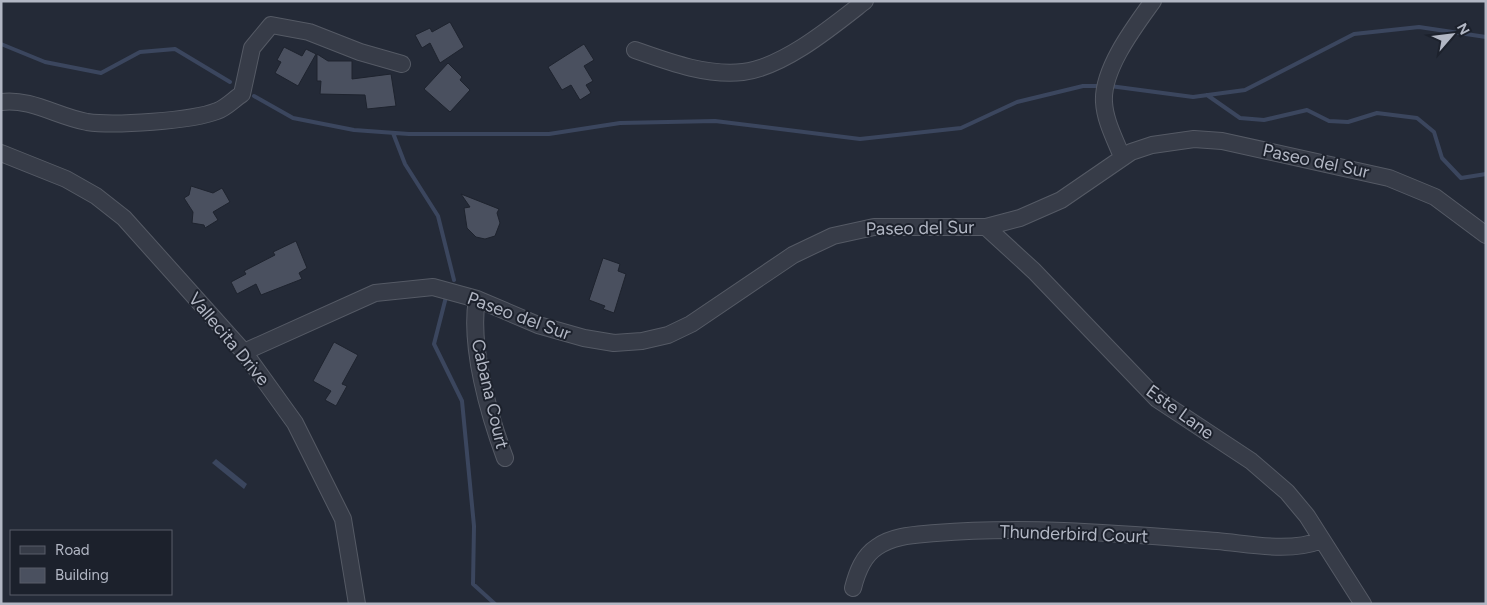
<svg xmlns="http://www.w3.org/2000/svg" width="1487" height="605" font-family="Figtree,sans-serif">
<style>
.water{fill:#3b465e}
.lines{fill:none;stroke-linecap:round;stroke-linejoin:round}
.stream{stroke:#3b465e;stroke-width:4}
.building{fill:#4a505f;stroke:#1e232e}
.minor-casing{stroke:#555a65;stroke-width:18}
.minor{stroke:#373c48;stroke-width:16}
.labels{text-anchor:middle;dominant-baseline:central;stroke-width:4;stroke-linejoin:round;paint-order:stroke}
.street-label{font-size:18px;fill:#b2b7c4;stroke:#1c212c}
</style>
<rect width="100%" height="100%" fill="#242a37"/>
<path class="water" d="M216 459 247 484 244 489 212 463Z"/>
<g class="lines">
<path class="stream" d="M1 44 45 62 101 73 140 52 175 49 230 82
M1110 86 1193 97 1245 90 1354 34 1419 27 1486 37
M1207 95 1240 118 1264 120 1307 110 1329 121 1348 122 1377 113 1417 118 1434 132 1442 158 1461 178 1486 174
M254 96 293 118 354 130 409 134H549L620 123 715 121 860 139 961 128 1017 102 1083 86H1100
M393 133 405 164 438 216 454 280
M446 297 434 344 462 401 474 526 473 584 495 604"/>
</g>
<path class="building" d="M450 22 464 47 440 63 430 43 422 48 415 35 430 28 432 32Z
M584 44 594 60 584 66 593 81 586 85 591 93 580 100 571 85 562 90 548 67Z
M284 47 302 56 306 49 316 54 298 86 275 73 281 62 277 60Z
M317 54 328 61H352V79L391 74 396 106 367 109 365 95 320 94 321 81H317Z
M448 63 462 77 460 80 470 90 450 112 424 89Z
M191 186 213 193 222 188 230 202 213 212 218 220 205 228 204 225 192 223 193 212 184 198 189 195Z
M461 194 499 209 497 213 500 223 495 236 485 239 476 237 467 228 464 208 470 207Z
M296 241 307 268 299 273 302 279 261 295 256 284 237 294 231 282 246 274 244 271 275 255 273 252Z
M603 258 620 264 618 271 626 274 614 313 603 309 605 306 589 300Z
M334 342 358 355 342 384 347 386 336 406 325 400 331 391 313 381Z"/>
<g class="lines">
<g class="minor-casing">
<path id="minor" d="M635 50C669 62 706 76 743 72 784 67 833 26 865 1
M1 102C31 98 58 117 87 122 114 126 192 121 217 111 226 108 234 99 242 94L252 48 271 25 309 32 360 52 402 64
M1 153 66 179 96 196 124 218 244 352 295 423 343 519 357 604
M1122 157C1115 139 1105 121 1104 102 1102 69 1135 26 1153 1
M986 227 1034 271 1157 399 1251 461 1287 492 1307 516 1363 604
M477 299C469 346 489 415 505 458
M244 352 375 293 433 287 477 299 538 325 584 338 614 343 642 341 668 335 691 324 793 255 833 236 874 227H986L1020 218 1061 200 1131 152 1152 145 1194 139 1222 141 1389 178 1435 197 1486 235
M853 588C857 572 863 556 877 547 894 535 916 535 936 533 1027 525 1125 534 1217 541 1251 544 1289 553 1322 540"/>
</g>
<use href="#minor" class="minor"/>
</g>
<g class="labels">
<g class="street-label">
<text transform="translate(1316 161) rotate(12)">Paseo del Sur</text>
<text transform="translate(920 228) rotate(-1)">Paseo del Sur</text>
<text transform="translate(519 316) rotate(20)">Paseo del Sur</text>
<text transform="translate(229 339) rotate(50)">Vallecita Drive</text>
<text transform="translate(490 394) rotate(77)">Cabana Court</text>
<text transform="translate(1180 412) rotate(36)">Este Lane</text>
<text transform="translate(1074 534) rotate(2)">Thunderbird Court</text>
</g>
</g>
<rect width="1487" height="605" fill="none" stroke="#b2b7c4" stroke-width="5"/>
<rect x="10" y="530" width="162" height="65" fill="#1c212c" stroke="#585d69"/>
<rect x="20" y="546" width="25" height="8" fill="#373c48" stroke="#585d69"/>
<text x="55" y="555" font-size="15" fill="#b2b7c4">Road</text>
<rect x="20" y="568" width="25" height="15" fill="#4a505f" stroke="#585d69"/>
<text x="55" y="580" font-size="15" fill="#b2b7c4">Building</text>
<g transform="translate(1452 35) rotate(62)" stroke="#1c212c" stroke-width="4" paint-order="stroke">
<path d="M0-4L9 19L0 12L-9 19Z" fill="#b2b7c4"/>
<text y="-8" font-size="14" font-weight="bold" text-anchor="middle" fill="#b2b7c4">N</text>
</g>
</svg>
